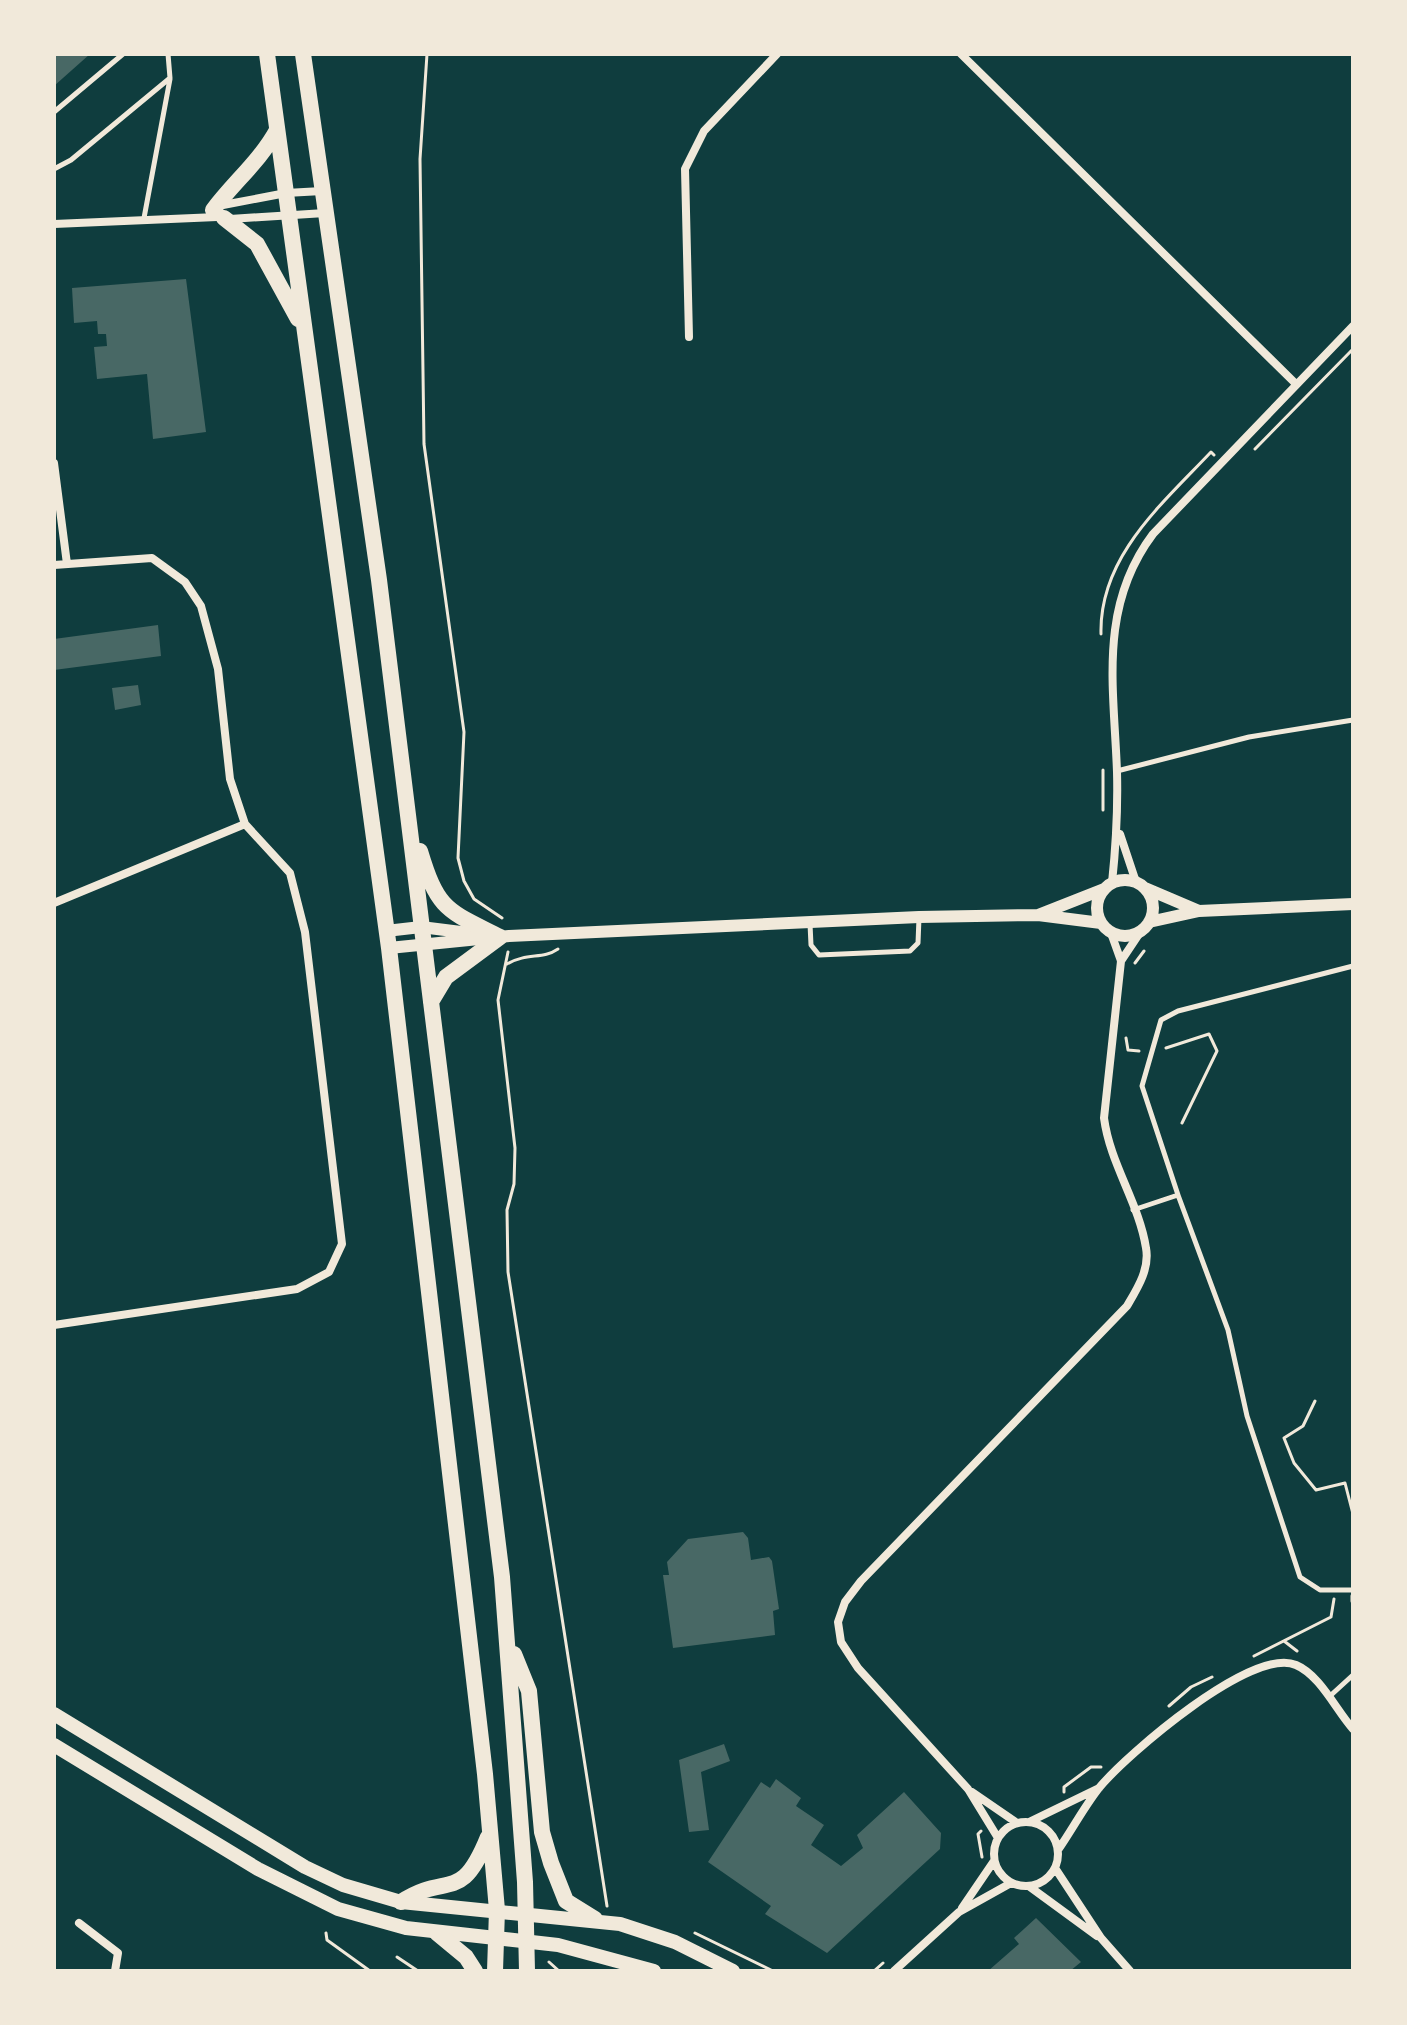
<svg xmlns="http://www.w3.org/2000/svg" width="1407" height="2025" font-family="'Archivo Narrow',sans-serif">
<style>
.building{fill:#486865}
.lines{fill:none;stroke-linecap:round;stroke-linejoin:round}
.path{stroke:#f1e9da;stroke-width:3}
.service{stroke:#f1e9da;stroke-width:5}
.minor{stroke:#f1e9da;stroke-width:8}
.tertiary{stroke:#f1e9da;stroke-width:12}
.secondary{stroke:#f1e9da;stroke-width:14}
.trunk{stroke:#f1e9da;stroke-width:16}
</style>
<rect width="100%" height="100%" fill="#0f3d3e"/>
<path class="building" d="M54 54H90L54 86Z
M186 279 206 432 153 439 147 374 97 379 94 347 107 346 106 334H98L97 321 74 323 72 288Z
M158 625 161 656 54 670V639Z
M138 685 141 705 115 710 112 688Z
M743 1532 748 1538 751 1560 769 1557 772 1561 779 1609 773 1611 775 1635 673 1648 663 1575H669L667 1562 688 1539Z
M724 1744 730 1761 701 1772 709 1830 689 1832 679 1760Z
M776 1779 801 1798 796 1806 824 1825 811 1845 841 1866 863 1848 857 1835 904 1792 941 1833 940 1849 827 1953 765 1914 771 1906 708 1862 761 1782 770 1788Z
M1036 1918 1081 1962 1070 1971H988L1019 1944 1014 1938Z"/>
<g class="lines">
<path class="path" d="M427 54 420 159 424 444 464 732 458 858 464 881 474 899 502 918
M1255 449 1353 349
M1101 634C1099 557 1162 504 1211 452L1214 455
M1103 770V810
M508 952 498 1000 515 1148 514 1184 507 1210 508 1272 607 1906
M1135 963 1144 951
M507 964C528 952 542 960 558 949
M1126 1038 1128 1050 1139 1051
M1166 1048 1209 1034 1217 1051 1182 1123
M1315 1401 1303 1426 1284 1438 1294 1463 1316 1490 1345 1483 1353 1514
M1284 1641 1297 1651
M1254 1656 1331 1617 1334 1599
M1169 1706 1191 1687 1212 1677
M1064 1792V1787L1091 1767H1101
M981 1831 978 1834 982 1857
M326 1933 327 1940 370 1971
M695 1933 773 1971
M397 1957 418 1971
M549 1962 559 1971
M874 1971 883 1963"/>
<path class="service" d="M54 112 123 54
M54 169 71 160 170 78 168 54
M144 218 170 79
M1117 771 1249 737 1353 720
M810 924 811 945 819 955 910 951 918 943 919 918
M1178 1195 1228 1330 1247 1416 1300 1577 1320 1590H1353
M1133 1210 1178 1195 1142 1086 1161 1020 1178 1011 1353 966
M1353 1596V1601
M1330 1696 1353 1675"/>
<path class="minor" d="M961 54 1296 384
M223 205 286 193 322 191
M230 219 325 213
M54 224 217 217
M689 337 685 169 704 131 777 54
M54 463 67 564
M54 565 152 558 185 582 201 606 218 669 230 779 245 824 290 873 305 932 342 1244 329 1272 297 1289 54 1325
M1120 834 1136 882
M1112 883C1116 845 1118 810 1117 772 1114 687 1098 607 1153 534L1353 326
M54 903 245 824
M1121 961 1141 931
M972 1792 1017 1823
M994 1854a32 32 0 1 1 64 0a32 32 0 1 1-64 0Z
M1029 1822 1099 1788
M998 1838 968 1789 858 1668 841 1642 838 1622 845 1602 861 1581 1127 1306C1137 1289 1150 1269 1146 1248 1139 1203 1110 1164 1104 1118L1121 961 1111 933
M1058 1850C1072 1830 1084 1807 1099 1788 1127 1754 1253 1646 1296 1665 1320 1675 1336 1710 1353 1729
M1055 1868 1101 1938 1130 1971
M1030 1887 1097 1936
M962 1908 994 1861
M79 1923 118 1953 115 1971
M894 1971 959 1912 1011 1883"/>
<path class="tertiary" d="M1097 908a28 28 0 1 1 56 0a28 28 0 1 1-56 0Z
M1145 888 1199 911
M1038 915 1104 889
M1149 922 1199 911 1353 904
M386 931 421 927 477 934
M389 948 509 936 919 917 1038 915 1101 923"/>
<path class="secondary" d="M54 1714 305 1867 343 1885 401 1902 620 1924 675 1942 733 1971
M54 1745 258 1869 338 1909 406 1928 558 1945 654 1971"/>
<path class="trunk" d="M267 54 389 948 485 1774 497 1910 495 1971
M303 54 379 580 502 1577 525 1882 527 1971
M213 210C234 182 260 161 277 130
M224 218 257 244 298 319
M420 851C438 911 447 910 500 937L446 977 431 1002
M514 1654 529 1691 542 1832 551 1863 566 1901 595 1919
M401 1902C448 1871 460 1906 488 1837
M437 1933 466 1957 475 1971"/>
</g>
<rect width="1407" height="2025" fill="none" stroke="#f1e9da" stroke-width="112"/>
</svg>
